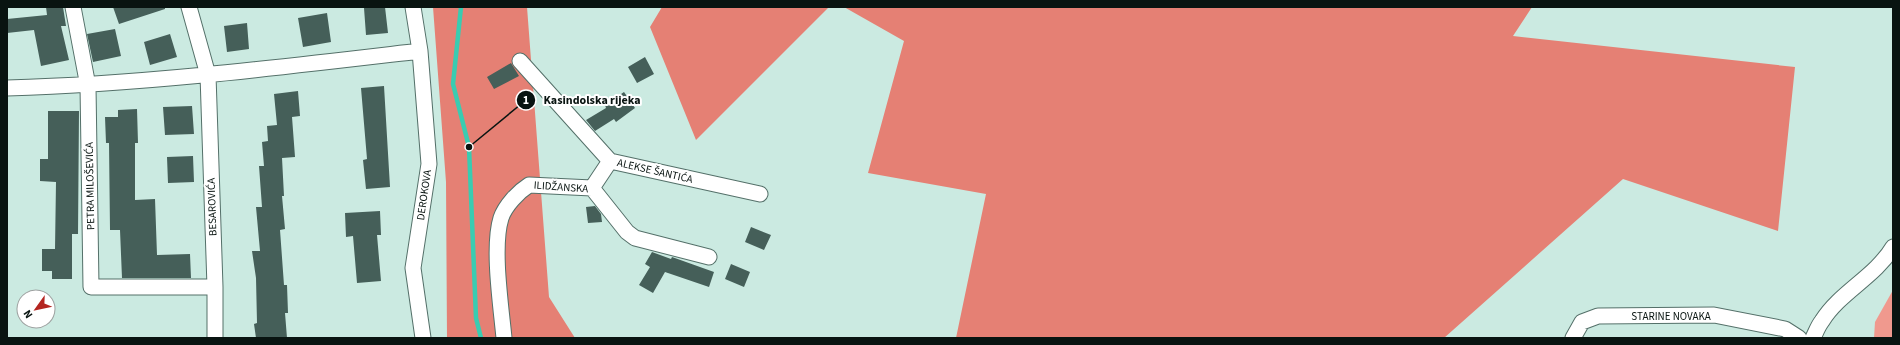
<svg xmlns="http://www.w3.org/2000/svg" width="1900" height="345" font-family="'Source Sans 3',sans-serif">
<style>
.green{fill:#f0998e}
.forest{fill:#e58074}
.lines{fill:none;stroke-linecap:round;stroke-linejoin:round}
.stream{stroke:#39ccb1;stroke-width:4.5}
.building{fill:#455f59}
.minor-casing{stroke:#547069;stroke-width:17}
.minor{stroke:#fff;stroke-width:15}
.labels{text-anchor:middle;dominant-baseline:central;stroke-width:4;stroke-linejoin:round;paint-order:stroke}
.street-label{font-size:11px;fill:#091411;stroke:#fff}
.leader{fill:none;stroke:#091411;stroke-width:1.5}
.callout-dot{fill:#091411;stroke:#fff;stroke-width:1.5}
.mark-label{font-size:12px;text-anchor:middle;font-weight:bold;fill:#fff}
.callout-label{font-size:12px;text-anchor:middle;font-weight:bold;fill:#091411;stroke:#fff;stroke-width:4;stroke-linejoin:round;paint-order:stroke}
</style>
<rect width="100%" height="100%" fill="#cbeae1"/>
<path class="green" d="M1893 290V338H1874L1875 322Z"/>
<path class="forest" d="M433 7H527L549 297 575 338H447L446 182Z
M662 7H829L696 140 650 27Z
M844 7H1532L1513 36 1795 67 1778 231 1623 179 1444 338H956L986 194 868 173 904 41Z"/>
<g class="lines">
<path class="stream" d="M461 7 453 84 469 147 476 318 481 338"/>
</g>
<path class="building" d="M46 7H63L66 26H61L69 60 41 66 34 30 7 33V19L47 15Z
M113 7H165V9L119 24Z
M385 7 388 33 366 35 364 8Z
M327 13 331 42 303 47 298 18Z
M247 23 249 49 227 52 224 26Z
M115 29 121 56 93 62 87 34Z
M170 34 177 57 150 65 144 42Z
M645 57 654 74 637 83 628 67Z
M511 63 519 76 494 89 487 77Z
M384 86 390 187 366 189 363 160 367 159 361 88Z
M298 91 300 116 292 117 295 157 282 158 284 196H282L285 229 280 230 284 285H287L288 313H285L287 338H256L254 324 257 323 256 278 252 251H260L256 207H262L259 166H264L262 142 268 141 267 126 277 125 274 94Z
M624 92 635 108 616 122 614 119 595 131 586 120 606 108 605 105Z
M192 106 194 134 165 135 163 107Z
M137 109 138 143H135V200L155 199 157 255 190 254 191 278H122L120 230H110L109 143H106L105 117H118V110Z
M48 111H79L78 234H72V279H52V271H42V249H55L56 182 40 181V159H48Z
M193 156 194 182 168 183 167 157Z
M595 206 601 214 602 222 588 223 586 207Z
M380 211 381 235H377L381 281 357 283 353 236 346 237 345 213Z
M751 227 771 235 764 250 745 242Z
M652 252 671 259 672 257 714 272 709 287 665 272 653 293 639 285 650 267 645 264Z
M731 264 750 272 744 287 725 279Z"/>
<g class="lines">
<g class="minor-casing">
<path id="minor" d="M73 7 88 86 91 287H215
M189 7 208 75 215 287V338
M413 7 420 51 429 164 413 268 423 338
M520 61 610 161 760 194
M7 88C146 84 283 67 420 51
M592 188 610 161
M504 338C501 306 492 247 501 218 505 206 518 192 529 185L592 188 627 232 635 238 709 257
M1573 338 1582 322 1598 316 1714 315 1785 329 1799 338
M1813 338C1816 332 1818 326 1822 321 1840 292 1875 277 1893 247"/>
</g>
<use href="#minor" class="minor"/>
</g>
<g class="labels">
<g class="street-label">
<text transform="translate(655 171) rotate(13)">ALEKSE ŠANTIĆA</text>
<text transform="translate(90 186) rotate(-91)">PETRA MILOŠEVIĆA</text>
<text transform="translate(561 187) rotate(4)">ILIDŽANSKA</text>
<text transform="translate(424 195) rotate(-82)">DEROKOVA</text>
<text transform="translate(212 207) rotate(-92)">BESAROVIĆA</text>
<text x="1671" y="316">STARINE NOVAKA</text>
</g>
</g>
<path class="leader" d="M469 147L526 100"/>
<g class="callout-dot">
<circle cx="469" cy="147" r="4"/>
<circle cx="526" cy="100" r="10"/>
</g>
<g class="mark-label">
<text x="526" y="104">1</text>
</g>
<g class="callout-label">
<text x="592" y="104">Kasindolska rijeka</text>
</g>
<rect width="1900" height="345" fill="none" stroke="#091411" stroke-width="16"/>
<g transform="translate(36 309) rotate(237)"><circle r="19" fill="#ffffff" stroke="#9da1a0"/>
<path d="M0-3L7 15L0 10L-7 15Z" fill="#b42520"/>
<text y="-6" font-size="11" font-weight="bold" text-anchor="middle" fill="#091411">N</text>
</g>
</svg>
